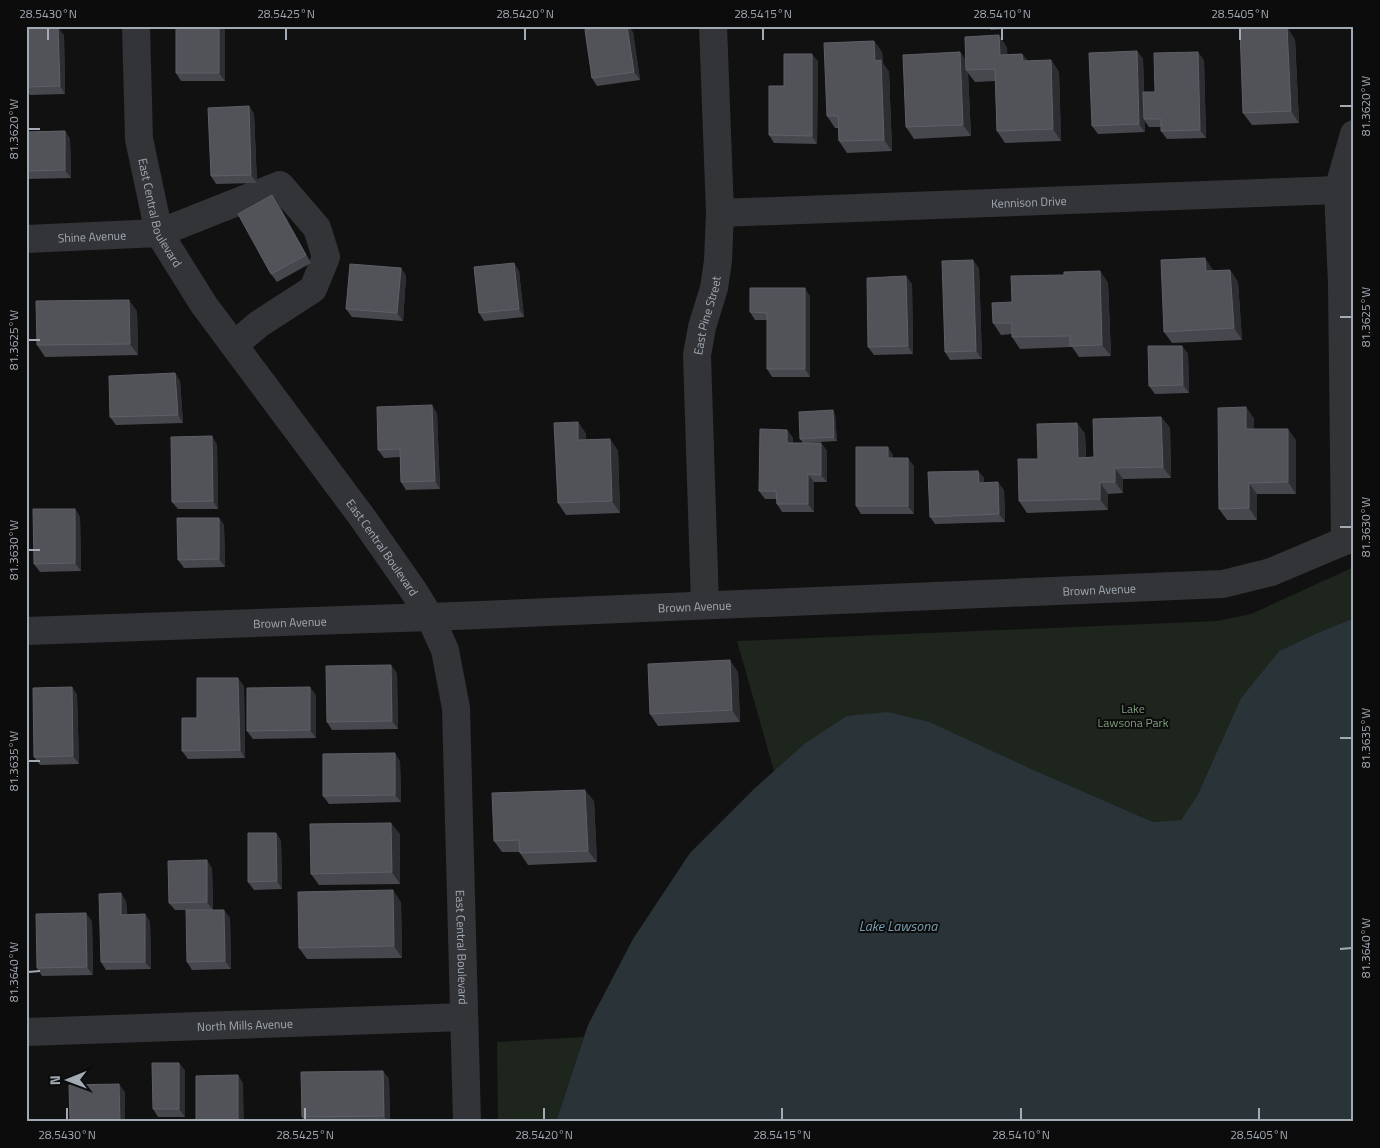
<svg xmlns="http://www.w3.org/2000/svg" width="1380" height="1148" font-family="'Titillium Web',sans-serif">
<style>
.green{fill:#1d251d}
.water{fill:#2a3438}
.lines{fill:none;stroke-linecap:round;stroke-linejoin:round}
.minor{stroke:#323437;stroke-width:28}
.wall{fill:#47484e}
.shaded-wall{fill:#2d2e31}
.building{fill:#515359;stroke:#5d6067}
.ticks{fill:none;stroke:#a2aab3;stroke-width:2}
.labels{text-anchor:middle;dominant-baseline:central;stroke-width:4;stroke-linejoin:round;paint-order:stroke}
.street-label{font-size:12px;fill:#a2aab3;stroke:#0c0c0d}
.park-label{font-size:12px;fill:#7d9e79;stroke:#0c0c0d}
.water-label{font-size:14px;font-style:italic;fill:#799eaf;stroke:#0c0c0d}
.neatline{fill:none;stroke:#a2aab3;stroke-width:2}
.ticks-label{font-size:12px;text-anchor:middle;fill:#a2aab3}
</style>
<rect width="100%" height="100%" fill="#111112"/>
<path class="green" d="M1354 567V618L1315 634 1279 651 1241 698 1197 796 1181 820 1153 822 1036 771 929 723 888 712 804 744 774 771 737 641 1217 621 1251 614Z
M584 1037 556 1122H498L497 1042Z"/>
<path class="water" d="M1354 618V1122H556L588 1025 633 939 690 853 754 789 804 744 847 716 888 712 929 722 1036 771 1153 822 1181 820 1197 796 1241 698 1279 651 1315 634Z"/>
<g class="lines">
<g class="minor">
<path id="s1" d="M136 26 139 139 159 233 204 305 362 517 413 590 430 617 445 650 456 708 467 1122"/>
<path id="s2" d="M720 213 1338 190"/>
<path id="s3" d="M26 239 159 233 280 185 317 228 326 257 313 289 259 324 234 345"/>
<path d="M1345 540 1342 284 1338 190 1354 134"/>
<path id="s4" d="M705 605 697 355 702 327 714 288 718 261 720 213 713 26"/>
<path id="s5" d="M26 631 430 617 1223 584 1271 572 1354 537"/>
<path id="s6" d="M26 1032 464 1017"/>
</g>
</g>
<path class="wall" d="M176 26H225V81H181L176 73Z
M582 26H598L594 29 633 32 640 80 597 86 592 78 585 30Z
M989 26H1016V28L991 30Z
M26 27 64 35 65 94 30 95 26 89Z
M1295 39 1299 123 1252 125 1243 113Z
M874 41 882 52 883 63 889 72 892 151 847 153 839 141 838 128H835L827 116Z
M1007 47V54H1022L1028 61 1051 60 1059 72 1061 141 1005 143 997 131 995 81 975 82 968 73 971 136 914 139 906 127 960 52 966 61Z
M1137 51 1143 59 1144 92H1155L1204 60 1206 138 1167 139 1161 131V127H1149L1144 120 1145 132 1098 134 1092 126Z
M818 61 817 144 774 143 769 135 784 86Z
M249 106 254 114 257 183 216 184 211 176Z
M65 131 70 139 71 178 26 179V132Z
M278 203 311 263 277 282 271 274Z
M1205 258 1213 271 1230 270 1238 282 1242 340 1172 343 1164 332Z
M514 263 519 271 524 317 484 321 479 313Z
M401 268 406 276 403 321 352 317 346 309Z
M979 268 982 359 950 360 945 352Z
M1100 271 1108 283 1111 356 1079 357 1072 347 1020 349 1012 337V334L1001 335 993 323 1012 302 1064 275Z
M912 284 913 354 874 355 868 347Z
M810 296V377H772L767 369V320H755L750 312Z
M137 311 138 355 45 357 37 345Z
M1182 346 1188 354 1189 393 1155 394 1149 386Z
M175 373 180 381 183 423 116 425 110 417Z
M1246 407 1254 419V429L1296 440V494H1257V520H1227L1219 509Z
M437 413 440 489 406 490 401 482 400 457 384 458 378 450Z
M835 414 837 441 803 443 800 439Z
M1161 417 1170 428 1171 478 1123 479V493L1108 494V510L1027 513 1019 501 1038 459 1077 423 1085 434 1086 458 1094 457Z
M578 422 586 434V440L610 439 618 451 620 513 566 515 558 503Z
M787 430 793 438V443H821L827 451V482H814V512H782L777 504V499H765L759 491Z
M217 444 218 509H178L172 502Z
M893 455V458L914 466V514H861L856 506Z
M978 471 984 478V483L1004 490 1005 522 935 524 930 517Z
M75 509 80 517 81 571 40 572 34 564Z
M219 518 224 525 225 567 184 568 178 560Z
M738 672 740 722 658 726 650 714Z
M397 673 398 729 332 730 327 722Z
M244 686 245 758 188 759 182 751 197 718Z
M72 687 77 695 79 764 40 765 34 757Z
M316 695V738L253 739 247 731Z
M400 761 401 802 329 804 323 796Z
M594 801 597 862 528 865 520 853V852H502L494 841Z
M276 833 281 841 282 889 254 890 248 882Z
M400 834V884L319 885 311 874Z
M212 868 213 910H175L169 903Z
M126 901 127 915 145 914 150 922 151 969 106 970 101 962Z
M401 902 402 958 307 959 299 948Z
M230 918 231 969 192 970 187 962Z
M92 921 93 975 42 976 37 968Z
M179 1063 185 1071V1117H158L153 1109Z
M383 1071 389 1079 390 1122H305L302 1117Z"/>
<path class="shaded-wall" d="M219 26H225V81L219 73Z
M627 26H629L633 32 640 80 634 72Z
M58 27 64 35 65 94 60 86Z
M1287 27 1295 39 1299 123 1291 111Z
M999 35 1007 47 1008 66 1000 55Z
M874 41 882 52 883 63 889 72 892 151 884 140 875 61Z
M1137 51 1143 59 1145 132 1139 124Z
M960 52 968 63 966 70 968 73 971 136 963 125Z
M1198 52 1204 60 1206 138 1200 130Z
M812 54 818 61 817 144 812 136Z
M1022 54 1031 65 1023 61Z
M1051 60 1059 72 1061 141 1053 129Z
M249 106 254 114 257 183 251 175Z
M65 131 70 139 71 178 65 170Z
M272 195 278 203 311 263 306 255Z
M1205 258 1213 270 1214 283 1206 271Z
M973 260 979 268 982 359 976 351Z
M514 263 519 271 524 317 519 309Z
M401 268 406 276 403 321 397 313Z
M1230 270 1238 282 1242 340 1234 328Z
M1100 271 1108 283 1111 356 1102 345Z
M906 276 912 284 913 354 908 346Z
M805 288 810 296V377L805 369Z
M129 300 137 311 138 355 130 344Z
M1182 346 1188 354 1189 393 1183 385Z
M175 373 180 381 183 423 178 415Z
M432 405 437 413 440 489 435 481Z
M1246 407 1254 419V440L1246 429Z
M833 410 835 414 837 441 834 437Z
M1161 417 1170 428 1171 478 1163 467Z
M578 422 586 434V452L578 440Z
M1077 423 1085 434 1086 470 1078 458Z
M1288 429 1296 440V494L1288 482Z
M787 430 793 438V451L787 443Z
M212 436 217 444 218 509 213 501Z
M610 439 618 451 620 513 612 501Z
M821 443 827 451V482L821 475Z
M888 447 893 455V466L888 458Z
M908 458 914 466V514L908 506Z
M1115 468 1123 479V493L1115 482Z
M978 471 984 478V491L979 483Z
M808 474 814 482V512L808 504Z
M998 482 1004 490 1005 522 999 514Z
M1100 482 1108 494V510L1100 499Z
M1249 483 1257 494V520L1249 508Z
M75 509 80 517 81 571 75 563Z
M219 518 224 525 225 567 219 559Z
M730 660 738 672 740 722 732 710Z
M391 665 397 673 398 729 392 721Z
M238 678 244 686 245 758 240 750Z
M72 687 77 695 79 764 73 756Z
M310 687 316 695V738L310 730Z
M395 753 400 761 401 802 395 795Z
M585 790 594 801 597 862 588 851Z
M391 823 400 834V884L392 872Z
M276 833 281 841 282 889 277 881Z
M207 860 212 868 213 910 207 902Z
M393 890 401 902 402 958 394 946Z
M121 893 126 901 127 923 121 915Z
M224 910 230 918 231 969 225 961Z
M86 913 92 921 93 975 87 967Z
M145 914 150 922 151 969 145 962Z
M179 1063 185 1071V1117L179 1109Z
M383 1071 389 1079 390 1122H388L384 1116Z
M238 1075 243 1083 244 1122H238Z
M119 1084 125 1092V1122H120Z"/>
<path class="building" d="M176 26H219V73H176Z
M611 26H627L634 72 592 78 585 30Z
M26 27H58L60 86 26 87Z
M1287 27 1291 111 1243 113 1240 29Z
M999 35 1000 55 1022 54 1023 61 1051 60 1053 129 997 131 995 69 966 70 965 37Z
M874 41 875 61 881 60 884 140 839 141 838 116H827L824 43Z
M1137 51 1139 124 1092 126 1089 53Z
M960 52 963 125 906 127 903 55Z
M1198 52 1200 130 1161 131V119H1144L1143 92H1155L1154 53Z
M784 54H812V136L769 135V86H784Z
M249 106 251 175 211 176 208 108Z
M65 131V170L26 171V132Z
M272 195 306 255 271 274 238 214Z
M1205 258 1206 271 1230 270 1234 328 1164 332 1161 260Z
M973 260 976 351 945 352 942 261Z
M514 263 519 309 479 313 474 267Z
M350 264 401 268 397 313 346 309Z
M1100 271 1102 345 1070 346V336L1012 337V323H993L992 303 1012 302 1011 276 1064 275V272Z
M906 276 908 346 868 347 867 278Z
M750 288H805V369H767V313L750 312Z
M129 300 130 344 37 345 36 301Z
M1148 346H1182L1183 385 1149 386Z
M175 373 178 415 110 417 109 376Z
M432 405 435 481 401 482 400 449 378 450 377 407Z
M1246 407V429H1288V482L1249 483V508L1219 509 1218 408Z
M833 410 834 437 800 439 799 412Z
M1161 417 1163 467 1115 468V482H1100V499L1019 501 1018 459H1038L1037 424 1077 423 1078 458 1094 457 1093 419Z
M578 422V440L610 439 612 501 558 503 554 423Z
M760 429 787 430V443H821V475L808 474V504H777L776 491H759Z
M212 436 213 501 172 502 171 437Z
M856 447H888V458H908V506H856Z
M978 471 979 483 998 482 999 514 930 517 928 472Z
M33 509H75V563L34 564Z
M177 518H219V559L178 560Z
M730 660 732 710 650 714 648 664Z
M391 665 392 721 327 722 326 666Z
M197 678H238L240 750 182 751V718H197Z
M72 687 73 756 34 757 33 688Z
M310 687V730L247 731V688Z
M395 753V795L323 796V754Z
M585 790 588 851 520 853 519 840 494 841 492 793Z
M391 823 392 872 311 874 310 824Z
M248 833H276L277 881 248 882Z
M207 860V902L169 903 168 861Z
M393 890 394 946 299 948 298 892Z
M121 893V915L145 914V962H101L99 894Z
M186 910H224L225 961 187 962Z
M86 913 87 967 37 968 36 914Z
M152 1063H179V1109H153Z
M383 1071 384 1116 302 1117 301 1072Z
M238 1075V1122H196V1076Z
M119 1084 120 1122H70L69 1085Z
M145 1120H163V1122H145Z"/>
<path class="ticks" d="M48 28V40M286 28V40M525 28V40M763 28V40M1002 28V40M1240 28V40M1340 106H1352M28 129H40M1340 317H1352M28 340H40M1340 527H1352M28 550H40M1340 738H1352M28 761H40M1340 949 1352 948M28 972 40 971M67 1108V1120M305 1108V1120M544 1108V1120M782 1108V1120M1021 1108V1120M1259 1108V1120"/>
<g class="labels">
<g class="street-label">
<text stroke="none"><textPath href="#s2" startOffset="309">Kennison Drive</textPath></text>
<text stroke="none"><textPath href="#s1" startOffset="190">East Central Boulevard</textPath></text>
<text stroke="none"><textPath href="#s3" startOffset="66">Shine Avenue</textPath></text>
<text stroke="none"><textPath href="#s4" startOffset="291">East Pine Street</textPath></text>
<text stroke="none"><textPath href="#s1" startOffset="595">East Central Boulevard</textPath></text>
<text stroke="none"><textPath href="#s5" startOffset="1074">Brown Avenue</textPath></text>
<text stroke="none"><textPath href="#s5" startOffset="669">Brown Avenue</textPath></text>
<text stroke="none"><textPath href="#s5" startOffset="264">Brown Avenue</textPath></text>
<text stroke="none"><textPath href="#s1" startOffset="1014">East Central Boulevard</textPath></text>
<text stroke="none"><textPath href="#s6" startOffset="219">North Mills Avenue</textPath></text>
</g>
<g class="park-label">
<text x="1133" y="708">Lake<tspan x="1133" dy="14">Lawsona Park</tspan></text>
</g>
<g class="water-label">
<text x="898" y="925">Lake Lawsona</text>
</g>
</g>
<rect width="1380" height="1148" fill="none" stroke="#0c0c0d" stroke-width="55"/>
<g transform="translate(68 1080) rotate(269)" stroke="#0c0c0d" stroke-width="4" paint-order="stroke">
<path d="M0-4L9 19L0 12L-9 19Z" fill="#a2aab3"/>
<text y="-8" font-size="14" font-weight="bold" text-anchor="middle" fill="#a2aab3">N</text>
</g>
<rect x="28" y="28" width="1324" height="1092" class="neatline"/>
<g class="ticks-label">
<text x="48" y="18">28.5430°N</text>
<text x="286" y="18">28.5425°N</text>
<text x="525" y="18">28.5420°N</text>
<text x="763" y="18">28.5415°N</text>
<text x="1002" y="18">28.5410°N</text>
<text x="1240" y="18">28.5405°N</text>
<text transform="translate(1366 106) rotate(-90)" y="4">81.3620°W</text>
<text transform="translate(14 129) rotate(-90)" y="4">81.3620°W</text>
<text transform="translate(1366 317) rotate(-90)" y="4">81.3625°W</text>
<text transform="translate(14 340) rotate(-90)" y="4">81.3625°W</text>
<text transform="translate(1366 527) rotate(-90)" y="4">81.3630°W</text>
<text transform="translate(14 550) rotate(-90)" y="4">81.3630°W</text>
<text transform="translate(1366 738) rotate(-90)" y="4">81.3635°W</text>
<text transform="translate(14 761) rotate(-90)" y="4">81.3635°W</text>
<text transform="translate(1366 948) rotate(-90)" y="4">81.3640°W</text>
<text transform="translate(14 972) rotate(-90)" y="4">81.3640°W</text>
<text x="67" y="1139">28.5430°N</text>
<text x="305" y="1139">28.5425°N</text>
<text x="544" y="1139">28.5420°N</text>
<text x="782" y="1139">28.5415°N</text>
<text x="1021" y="1139">28.5410°N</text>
<text x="1259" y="1139">28.5405°N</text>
</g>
</svg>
